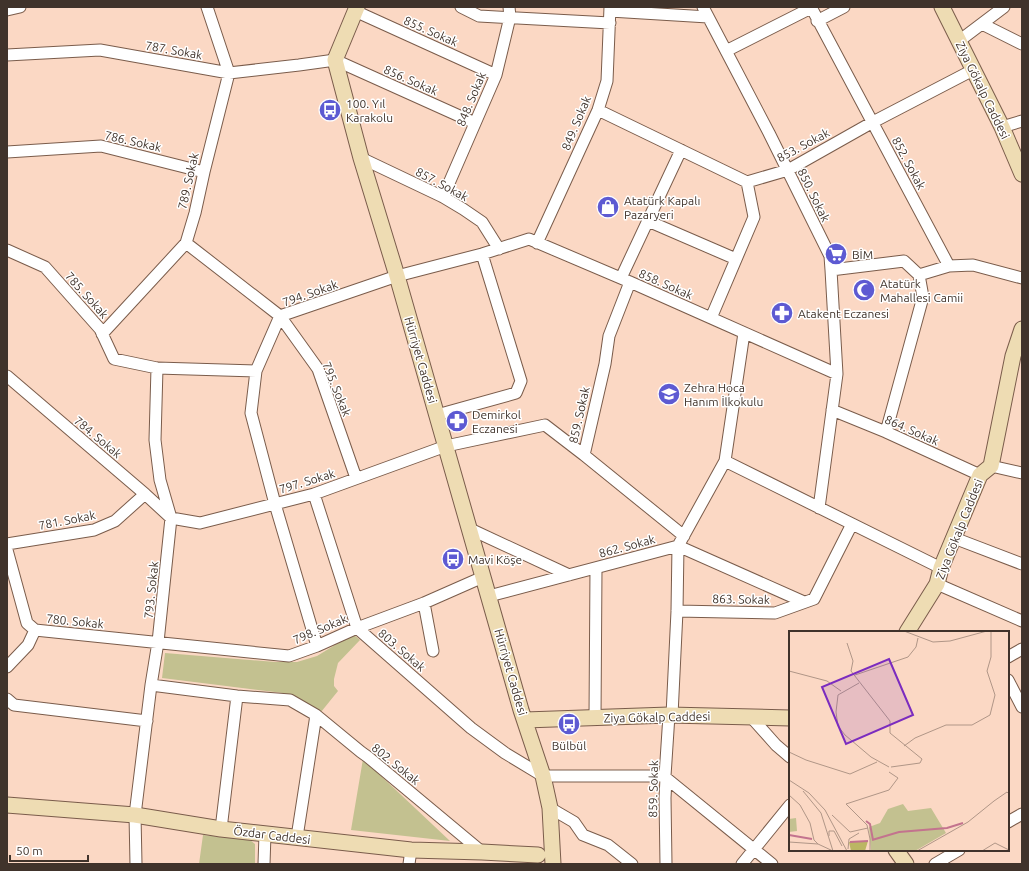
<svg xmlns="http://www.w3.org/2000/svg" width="1029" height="871" font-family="Ubuntu,sans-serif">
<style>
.green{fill:#c3c190}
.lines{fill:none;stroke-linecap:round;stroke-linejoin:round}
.minor-casing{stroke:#7a5c4b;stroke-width:13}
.secondary-casing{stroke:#7a5c4b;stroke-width:17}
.minor{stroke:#fff;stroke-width:11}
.secondary{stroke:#eedcb3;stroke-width:15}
.labels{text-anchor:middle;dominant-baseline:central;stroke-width:3;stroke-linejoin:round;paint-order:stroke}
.street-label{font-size:12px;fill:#40332b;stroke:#fff}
.poi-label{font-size:12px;fill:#40332b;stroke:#fff;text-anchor:start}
.inset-river{fill:none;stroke:#c3738e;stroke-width:2}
.inset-road{fill:none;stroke:#b09687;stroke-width:1}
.view{fill:#7b2cbf;fill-opacity:0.15;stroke:#7b2cbf;stroke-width:2}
.inset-edge{fill:none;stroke:#40332b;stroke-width:2}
</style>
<rect width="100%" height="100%" fill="#fbd8c4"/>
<path class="green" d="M353 634 360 640 338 663 334 679V686L338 691 321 712 297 697 283 693 162 678 165 653 276 662H297L317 656Z
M363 759 450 841 351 830Z
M203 835 250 840 255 844V864H199Z"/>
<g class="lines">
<g class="minor-casing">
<path id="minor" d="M461 7 479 16 610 23
M703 7 769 133 830 256 831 270 904 261 919 275 949 266 973 265 1022 278
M811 7 949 266
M7 10 20 7
M355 11 496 75
M610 11 708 17
M817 21 844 7
M982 24 1022 44
M959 41 1004 7
M726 51 811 8
M7 55 100 50 229 73 299 65 335 60 475 123
M598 110 747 182 788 170 873 122 973 70
M1002 127 1022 121
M7 152 101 146 204 172
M361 158 443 197 463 209 482 222 499 249
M443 197 496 75 510 17 509 7
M648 221 736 259
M186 243 280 316 318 369 356 478
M537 243 598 110 607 81 610 7
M7 250 45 267 100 329 114 359 157 368 256 371
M621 278 681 150
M630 282 609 336 605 364 584 455 684 536
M711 318 754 217 747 182
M102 334 186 243 195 213 204 172 229 73 207 7
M7 376 145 494 171 518
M832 410 886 432 980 475
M437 415 516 393 521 381 482 254
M886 432 923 297 919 275
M725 461 744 333
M991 466 1022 473
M314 494 357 628 471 728 505 753 543 776H665
M819 508 837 374 831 270
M171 518 200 523 314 494 446 446 545 425 584 455
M470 529 569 575
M954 538 1022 564
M7 544 94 530 115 521 145 494
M678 546 804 602
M7 550 27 623 35 630
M937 584 1022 621
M489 596 678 546 725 461 941 568
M424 603 433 651
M677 611 775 613 814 599 852 524
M35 630 289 656 317 646 357 628 424 603 483 577
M317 646 275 504 251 413 256 371 280 316 397 276 482 254 529 239 630 282 837 374
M1008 657 1022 649
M7 667 28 645 35 630
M1008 680 1022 707
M151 685 237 696 290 700 316 715 361 752 368 757 482 852
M7 699 14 705 147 721
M672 715 677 611 678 546
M595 717 596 568
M751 717 776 745 790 757
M666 778 772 864
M550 808 574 822 583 835 608 845 632 864
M1008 822 1022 814
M221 829 237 696
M297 837 316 715
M136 864 135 815 151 685 158 642 171 518 160 480 155 440 157 368
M264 864 265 834
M409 864 411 850
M666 864 665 798 666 778 665 776 669 715
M742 864 790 805
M935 864 959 850"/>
</g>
<g class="secondary-casing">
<path id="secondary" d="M357 7 335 60 361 158 397 276 521 710 543 776 550 808 553 864
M942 7 1002 127 1022 174
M907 632 937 584 941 568 980 475 991 466 1013 356 1022 329
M525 720 669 715 790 718
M7 805 135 815 221 829 411 850 482 852 538 855
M896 850 906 864"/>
</g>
<use href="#minor" class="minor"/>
<use href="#secondary" class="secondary"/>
</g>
<defs>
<g id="bus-disc" transform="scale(1.15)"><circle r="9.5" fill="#5d5ad2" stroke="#fff"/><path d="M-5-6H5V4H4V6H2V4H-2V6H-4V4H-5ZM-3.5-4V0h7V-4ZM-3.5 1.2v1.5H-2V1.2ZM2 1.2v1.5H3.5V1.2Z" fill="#fff"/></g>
<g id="shop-disc" transform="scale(1.15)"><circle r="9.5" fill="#5d5ad2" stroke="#fff"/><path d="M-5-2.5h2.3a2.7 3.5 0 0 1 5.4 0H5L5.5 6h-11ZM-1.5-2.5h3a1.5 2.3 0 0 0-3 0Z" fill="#fff"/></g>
<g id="supermarket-disc" transform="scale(1.15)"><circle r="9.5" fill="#5d5ad2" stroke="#fff"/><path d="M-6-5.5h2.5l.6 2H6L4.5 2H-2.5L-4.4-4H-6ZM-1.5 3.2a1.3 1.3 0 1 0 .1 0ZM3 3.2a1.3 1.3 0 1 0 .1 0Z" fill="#fff"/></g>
<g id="mosque-disc" transform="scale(1.15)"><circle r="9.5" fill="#5d5ad2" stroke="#fff"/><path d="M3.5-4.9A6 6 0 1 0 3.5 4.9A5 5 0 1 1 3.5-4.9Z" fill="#fff"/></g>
<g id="pharmacy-disc" transform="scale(1.15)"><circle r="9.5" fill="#5d5ad2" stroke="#fff"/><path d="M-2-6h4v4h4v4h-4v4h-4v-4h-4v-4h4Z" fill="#fff"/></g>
<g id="school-disc" transform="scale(1.15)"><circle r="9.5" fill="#5d5ad2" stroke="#fff"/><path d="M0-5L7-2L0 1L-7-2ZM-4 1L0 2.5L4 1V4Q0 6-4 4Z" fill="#fff"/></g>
</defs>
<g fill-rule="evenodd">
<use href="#bus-disc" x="330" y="110"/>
<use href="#shop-disc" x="608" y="207"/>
<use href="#supermarket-disc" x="836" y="254"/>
<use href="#mosque-disc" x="864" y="290"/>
<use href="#pharmacy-disc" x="782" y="313"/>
<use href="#school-disc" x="669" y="394"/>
<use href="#pharmacy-disc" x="457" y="421"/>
<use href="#bus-disc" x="453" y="559"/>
<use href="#bus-disc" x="569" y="724"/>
</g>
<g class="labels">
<g class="street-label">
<text transform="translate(431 31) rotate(24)">855. Sokak</text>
<text transform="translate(174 50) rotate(10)">787. Sokak</text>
<text transform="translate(411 80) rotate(24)">856. Sokak</text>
<text transform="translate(983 90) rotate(64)">Ziya Gökalp Caddesi</text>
<text transform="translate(471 99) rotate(-67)">848. Sokak</text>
<text transform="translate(576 123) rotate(-67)">849. Sokak</text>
<text transform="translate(133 141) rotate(13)">786. Sokak</text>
<text transform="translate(803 145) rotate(-28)">853. Sokak</text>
<text transform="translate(909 163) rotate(62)">852. Sokak</text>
<text transform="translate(188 181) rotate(-77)">789. Sokak</text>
<text transform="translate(442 184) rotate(28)">857. Sokak</text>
<text transform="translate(814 195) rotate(64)">850. Sokak</text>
<text transform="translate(666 284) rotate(24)">858. Sokak</text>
<text transform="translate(310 293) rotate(-19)">794. Sokak</text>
<text transform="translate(87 295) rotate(48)">785. Sokak</text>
<text transform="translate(421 360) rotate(74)">Hürriyet Caddesi</text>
<text transform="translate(337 389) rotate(68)">795. Sokak</text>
<text transform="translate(579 415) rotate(-77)">859. Sokak</text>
<text transform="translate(912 430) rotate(24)">864. Sokak</text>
<text transform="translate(98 437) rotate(40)">784. Sokak</text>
<text transform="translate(307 481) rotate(-17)">797. Sokak</text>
<text transform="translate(67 520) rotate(-11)">781. Sokak</text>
<text transform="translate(959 529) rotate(-68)">Ziya Gökalp Caddesi</text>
<text transform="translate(627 546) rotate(-15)">862. Sokak</text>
<text transform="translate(151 590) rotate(-84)">793. Sokak</text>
<text transform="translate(741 599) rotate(1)">863. Sokak</text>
<text transform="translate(75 621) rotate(6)">780. Sokak</text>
<text transform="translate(320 629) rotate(-23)">798. Sokak</text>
<text transform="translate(402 650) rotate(41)">803. Sokak</text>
<text transform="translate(511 672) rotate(74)">Hürriyet Caddesi</text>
<text transform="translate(657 717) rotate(-1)">Ziya Gökalp Caddesi</text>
<text transform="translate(396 764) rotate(39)">802. Sokak</text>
<text transform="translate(653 789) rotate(-89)">859. Sokak</text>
<text transform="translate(272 835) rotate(7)">Özdar Caddesi</text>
</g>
<g class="poi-label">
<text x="346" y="103">100. Yıl<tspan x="346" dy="14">Karakolu</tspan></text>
<text x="624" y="200">Atatürk Kapalı<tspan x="624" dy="14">Pazaryeri</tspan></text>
<text x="852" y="254">BİM</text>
<text x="880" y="283">Atatürk<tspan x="880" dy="14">Mahallesi Camii</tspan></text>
<text x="798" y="313">Atakent Eczanesi</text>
<text x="684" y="387">Zehra Hoca<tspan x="684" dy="14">Hanım İlkokulu</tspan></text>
<text x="472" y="414">Demirkol<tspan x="472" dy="14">Eczanesi</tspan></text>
<text x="468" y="559">Mavi Köşe</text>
<text x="569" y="745" text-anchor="middle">Bülbül</text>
</g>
</g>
<g transform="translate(789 631)">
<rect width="220" height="220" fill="#fbd8c4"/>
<path d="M114 173 119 180 142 177 157 202 126 220H82L80 196 91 192 99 178ZM7 187 8 200 0 201V188Z" fill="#c3c190"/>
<path d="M79 210 76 220H62L60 211Z" fill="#bbb663"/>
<path class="inset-river" d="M77 190 81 193 84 209M0 204 23 208M83 209 110 201 158 197 174 192M61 211 79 210"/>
<path class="inset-road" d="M115 0 144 11 161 10 198 0M58 12 64 30 62 40 101 90V102L133 128 131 132 102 136M0 40 38 50 52 60M66 44 119 26 127 16 129 7M70 52 49 64 47 81 49 95 56 104 82 126 100 136M115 115 126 107 157 94H183L201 84 206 64 198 40 202 26V0M0 121 17 129 61 143 88 131M0 149 20 162 36 179 58 220M14 160 32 182 44 220M0 164 11 174 21 192 25 209 29 213M43 184 61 201 79 197M40 205V200H45L53 215M0 211 29 213 44 220M59 218 60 208 70 202M81 220V208L78 194 57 173 100 159 109 147 100 141M128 220 179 191 205 170 218 161 220 163M193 220 206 212 220 219"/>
<path class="view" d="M100 28 124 84 57 113 33 56Z"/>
<rect width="220" height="220" class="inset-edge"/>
</g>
<rect width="1029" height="871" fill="none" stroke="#40332b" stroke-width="16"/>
<path d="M10 855v6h78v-6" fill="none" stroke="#40332b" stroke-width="2"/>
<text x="16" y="855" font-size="12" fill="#40332b" stroke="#ffffff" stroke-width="3" paint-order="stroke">50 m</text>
</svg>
